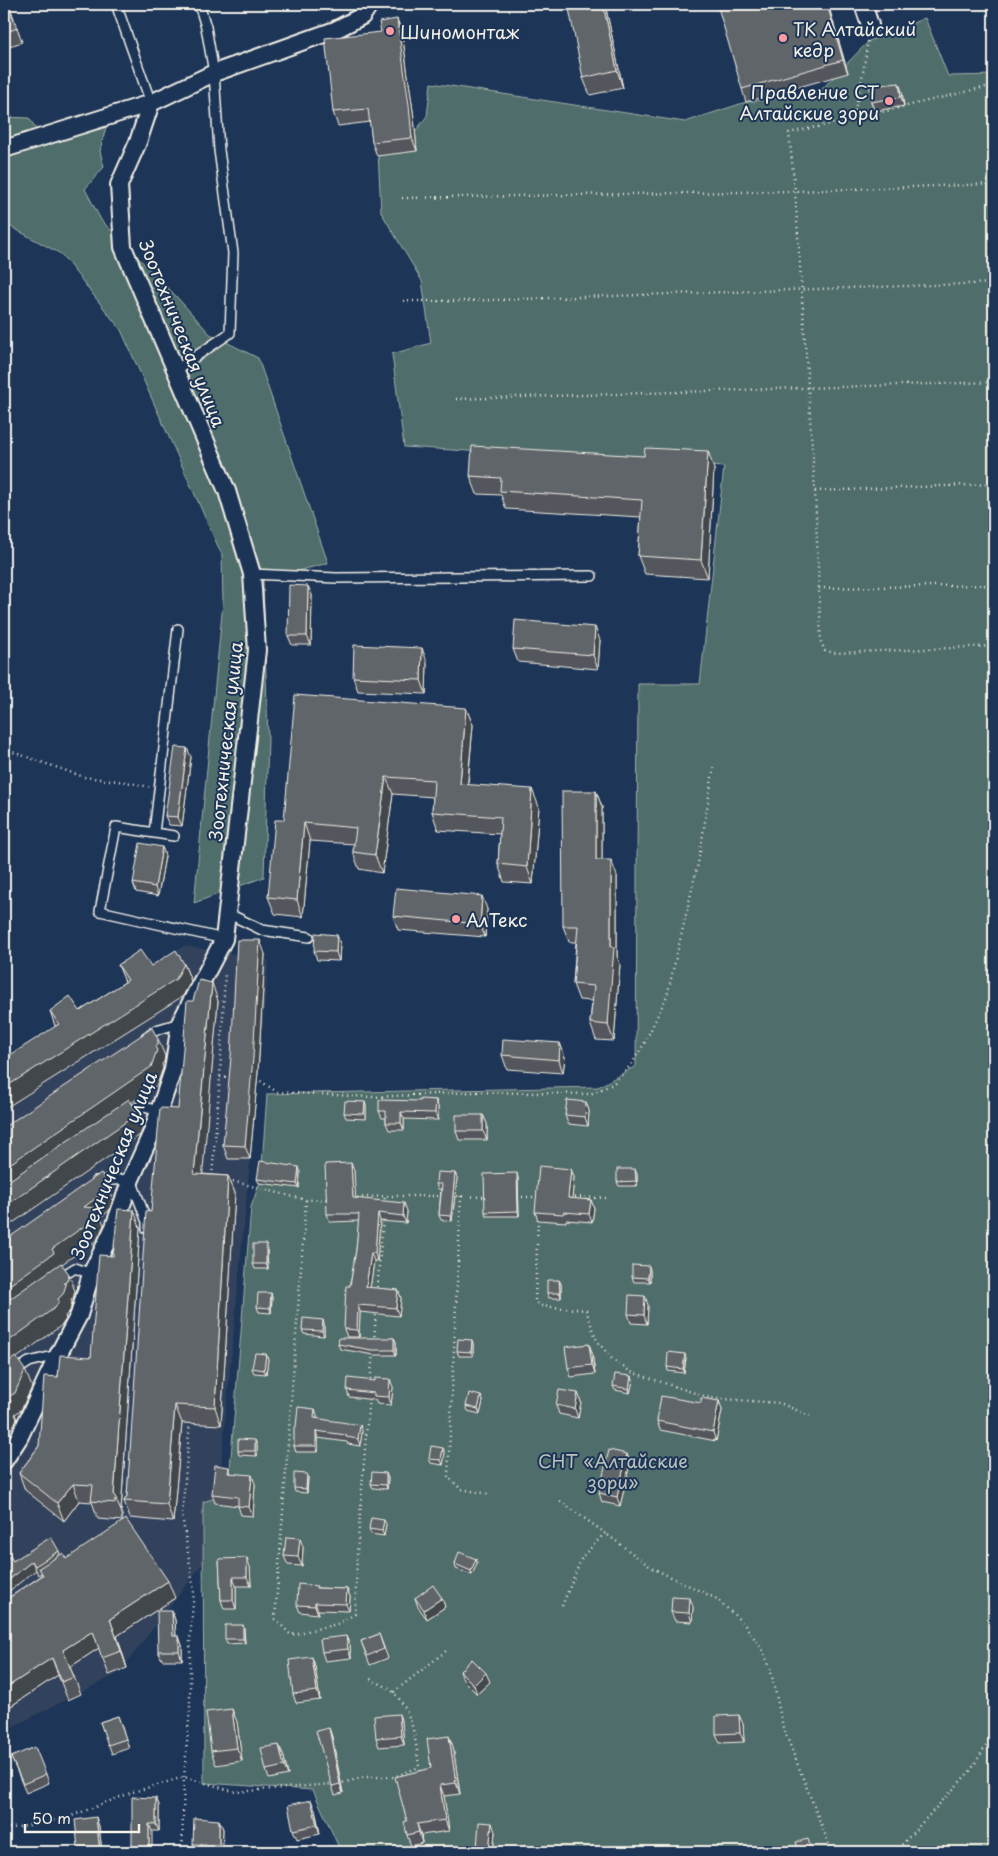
<svg xmlns="http://www.w3.org/2000/svg" width="998" height="1856" font-family="'Playpen Sans',sans-serif">
<style>
.built{fill:#31435d}
.green{fill:#506d6b;stroke:#a2afaa}
.lines{fill:none;stroke-linecap:round;stroke-linejoin:round}
.lane-casing{stroke:#f4f1e8;stroke-width:12}
.street-casing{stroke:#f4f1e8;stroke-width:20}
.path{stroke:#f4f1e8;stroke-width:2.5;stroke-dasharray:1 4;stroke-linecap:butt}
.lane{stroke:#1d3557;stroke-width:9}
.street{stroke:#1d3557;stroke-width:16}
.wall{fill:#53575c;stroke:#f4f1e8}
.shaded-wall{fill:#43474b;stroke:#f4f1e8}
.building{fill:#60656b;stroke:#f4f1e8}
.poi-dot{fill:#ff9aa2;stroke:#1d3557;stroke-width:2}
.labels{text-anchor:middle;dominant-baseline:central;stroke-width:4;stroke-linejoin:round;paint-order:stroke}
.poi-label{font-size:18px;fill:#f4f1e8;stroke:#1d3557;text-anchor:start}
.street-label{font-size:18px;fill:#f4f1e8;stroke:#1d3557}
.park-label{font-size:18px;fill:#bbc3bc;stroke:#1d3557}
</style>
<rect width="100%" height="100%" fill="#1d3557"/>
<filter id="ink" filterUnits="userSpaceOnUse"><feTurbulence type="fractalNoise" baseFrequency=".02" numOctaves="2"/><feDisplacementMap in="SourceGraphic" scale="10" xChannelSelector="R" yChannelSelector="G"/><feConvolveMatrix kernelMatrix="1 2 1 2 8 2 1 2 1" color-interpolation-filters="sRGB"/></filter>
<g filter="url(#ink)">
<path class="built" d="M184 946 269 960 213 1550 119 1673 4 1731V1060Z"/>
<path class="green" d="M925 18 948 76 994 75V1852H341L313 1790 204 1783 203 1502 228 1494 251 1207 261 1179 267 1094 598 1087 636 1066 638 684H700L724 467 404 447 392 354 431 343 422 281 381 212 377 131 412 136 427 116 431 83 685 122 746 102 818 93 869 41Z
M4 117 29 118 39 133 4 142Z
M106 127 100 151 104 167 85 189 101 220 174 294 210 334 258 358 328 563 263 580 268 739 264 877 194 903 223 603 222 555 121 330 61 254 4 223V157Z"/>
<g class="lines">
<g class="lane-casing">
<path id="lane" d="M116 4 151 103
M176 370 230 333 233 253 219 150 214 73 206 27 199 4
M252 574 336 578 592 576
M154 833 178 629
M174 836 116 827 100 911 224 939
M227 913 262 930 309 937
M146 1037 156 1030 180 1023
M126 1115 140 1106 159 1111
M96 1181 131 1179 147 1222V1229
M58 1279 75 1268 91 1274
M4 1379 29 1362 57 1355"/>
</g>
<g class="street-casing">
<path id="street" d="M863 4 870 25
M4 149 151 103 214 73 335 30 362 16 370 4
M4 1461 19 1438 58 1355 79 1315 91 1274 114 1227 131 1179 152 1132 173 1070 180 1023 224 939 257 650 252 574 227 491 123 247 119 185 138 142 151 103"/>
</g>
<path class="path" d="M868 41 862 78 853 119 994 85
M853 119 789 133 795 191 815 491 821 642 825 651 836 653 994 646
M402 198 795 191 994 184
M403 301H463L994 283
M456 399 994 382
M815 491 994 484
M819 588 994 585
M4 749 84 777 126 782 149 787
M220 1077 231 1078
M256 1079 259 1080 277 1092 372 1097 475 1092 590 1094 613 1084 631 1065 644 1044 667 996 699 859 714 765
M212 1176 220 1077 225 972
M228 1180 306 1200 330 1199
M452 1196 487 1197
M461 1196 448 1477 461 1489 488 1494
M517 1197H539
M570 1197 608 1198
M352 1198 385 1196H442
M306 1200 275 1619 291 1635 337 1624 355 1614 357 1553 369 1397
M384 1204 385 1196
M538 1219 535 1301 541 1306 586 1310 597 1341 613 1360 631 1372 710 1398 780 1403 810 1416
M377 1292 383 1220
M374 1341 376 1312
M370 1384 373 1352
M560 1501 605 1533
M562 1606 582 1557 605 1533 652 1568 717 1599 744 1624 762 1649 770 1667 783 1727 832 1852
M394 1692 446 1651
M338 1784 365 1777H394L419 1767C416 1742 413 1712 394 1693 388 1686 375 1682 367 1677
M4 1829 20 1827 69 1817 133 1792 184 1777 236 1792 332 1784
M182 1852 184 1777 190 1709V1639L194 1591 182 1515 190 1420
M895 1852 971 1770 994 1732"/>
<use href="#lane" class="lane"/>
<use href="#street" class="street"/>
</g>
<path class="wall" d="M4 4H9L22 42 4 48Z
M605 4 623 88 590 95 583 78Z
M828 4 848 73 746 102 742 89Z
M397 19 402 33 414 118 417 151 377 156 372 142 370 122 338 126 333 112 381 32Z
M899 83 902 92 904 106 875 111 871 102Z
M644 456 714 469 708 578 645 574 638 556 641 517 506 509 501 495 477 494 470 476Z
M312 595 311 645H292L288 636Z
M600 640 598 669 518 662 513 649Z
M427 662 426 694 358 691 353 677Z
M466 708 473 725 468 785 539 807 533 884 504 882 498 864 500 834 438 830 432 812 433 797 393 794 382 873 359 869 353 852 354 844 310 841 303 917 275 914 268 897 284 820Z
M191 757 182 826 169 825 165 816Z
M596 791 602 807V860L617 876V956L620 964 614 1041 596 1040 590 1023 592 1001 579 1000 573 984 576 942H569L563 926Z
M162 847 165 856 158 896 136 892 133 883Z
M487 909 485 937 398 930 393 916Z
M337 935 340 944 339 961 317 960 314 951Z
M265 954 258 1072 250 1159H228L223 1145Z
M184 964 191 981 183 996 55 1026 50 1011H80L125 982 118 965 151 966Z
M218 1001 202 1174 228 1176 235 1193 221 1425 182 1423 173 1522 130 1518 124 1501 127 1496 151 1212 178 1109Z
M560 1043 565 1057 563 1073 507 1069 502 1055Z
M436 1100 438 1107V1120L404 1119V1130H389L386 1123V1118H382L379 1111 420 1101Z
M365 1102 366 1106V1119L346 1118 344 1113Z
M586 1102 589 1111 588 1126 568 1124 565 1115Z
M483 1115 487 1124V1140H459L456 1131Z
M299 1167 300 1172 299 1188 259 1183 257 1179Z
M571 1169 574 1177 572 1199 591 1200 594 1208 592 1222 566 1220V1222L538 1220 535 1212Z
M354 1171 355 1198 407 1211 406 1223 380 1221 377 1261H374L370 1288 398 1290 401 1298 399 1316 360 1312 359 1337H347L344 1329 350 1286 356 1250 359 1221 330 1222 327 1214Z
M455 1173 457 1178 452 1221 441 1220 439 1215 441 1189H438L436 1184Z
M637 1174V1186H619L617 1182Z
M518 1178 519 1216H486L485 1212Z
M140 1228 121 1511 123 1518H121L123 1521 98 1519 92 1502 79 1501 64 1521 25 1490 19 1473 39 1446 58 1377 91 1357 113 1256Z
M266 1244 267 1249 268 1269H255L253 1264Z
M650 1270V1282H634L632 1277Z
M559 1280 561 1284V1298H549L547 1293Z
M271 1293 272 1298 271 1313 259 1312 257 1307Z
M648 1305 647 1324 631 1323 628 1314Z
M324 1324V1336L304 1334 302 1330Z
M394 1338 396 1342V1355H374L340 1349 338 1344Z
M472 1340 473 1344V1356H459L457 1351Z
M589 1344 592 1353 595 1374 571 1377 568 1368Z
M266 1354 268 1359 266 1374 254 1373 252 1368Z
M686 1358 684 1373 668 1371 667 1367Z
M631 1376 633 1380 630 1393 615 1390 613 1386Z
M393 1387 391 1405 377 1404 375 1400 349 1397 347 1390Z
M578 1393 581 1402 578 1418 559 1414 556 1405Z
M481 1396 483 1401 480 1414 468 1411 466 1406Z
M719 1401 722 1410 716 1441 660 1430 657 1421 701 1403Z
M315 1409 317 1416V1419L362 1431 360 1446 348 1444 347 1442 318 1438V1452H296L294 1446 296 1427Z
M257 1445V1456L239 1455 238 1451Z
M445 1452 443 1465 431 1463 429 1459Z
M627 1454 630 1463 620 1506 602 1502 599 1493Z
M229 1467 231 1474 255 1484 253 1516 241 1515 238 1506 215 1503 212 1494Z
M307 1474 308 1478 307 1493 295 1492 294 1488Z
M388 1478 387 1489 373 1488 371 1484Z
M386 1524 384 1536 371 1534 369 1529Z
M303 1547 302 1566 288 1565 284 1556Z
M59 1551 60 1555 66 1559 175 1598 117 1636 127 1668 109 1675 99 1648 70 1667 81 1694 68 1700 58 1675 8 1708 4 1702V1601L41 1576V1573L38 1575 36 1570 13 1561Z
M219 1559 250 1567 251 1586H236V1609H224L221 1600Z
M476 1559 477 1563 472 1575 456 1569 455 1564Z
M317 1588 347 1589 350 1597 349 1611 318 1610V1614L300 1612 297 1605Z
M415 1598H442L445 1607 427 1619 418 1607Z
M693 1607 692 1622 675 1621 671 1612Z
M172 1611 175 1620 176 1636 182 1645V1660H162L158 1651Z
M243 1625 244 1629 245 1643 227 1644 225 1639Z
M379 1634 388 1658 370 1665 361 1641Z
M350 1645 351 1658 325 1661 322 1652Z
M312 1657 315 1666 320 1700 296 1703 293 1694Z
M460 1671 490 1682 477 1694 463 1680Z
M118 1716 129 1748 112 1754 100 1722Z
M237 1722 242 1761 216 1765 211 1751Z
M402 1723 404 1745 379 1747 376 1738Z
M743 1724 744 1742 720 1743 716 1734Z
M329 1728 332 1737 343 1793 335 1795 332 1786Z
M449 1736 453 1747 460 1794 444 1796 449 1831 421 1835 422 1843 411 1846 407 1835V1821L431 1768Z
M283 1754 288 1775 269 1779 266 1770Z
M11 1757 46 1774 49 1783 26 1793Z
M156 1798 159 1805V1831H152L132 1852Z
M315 1809 320 1834 297 1839 293 1830Z
M219 1820 223 1829 222 1852H196L193 1844Z
M99 1826 102 1852H80L78 1848Z
M495 1832 493 1852H478L477 1848Z"/>
<path class="shaded-wall" d="M603 4H605L623 88 617 70Z
M827 4H828L848 73 843 60Z
M397 19 402 33 414 118 417 151 412 138Z
M899 83 902 92 904 106 901 97Z
M708 451 714 469 708 578 701 560Z
M308 586 312 595 311 645 307 636Z
M595 627 600 640 598 669 593 655Z
M422 648 427 662 426 694 421 680Z
M466 708 473 725 466 801 460 784Z
M187 748 191 757 182 826 178 817Z
M386 777 393 794 382 873 375 855Z
M532 789 539 807 533 884 527 867Z
M596 791 602 807V877L596 860Z
M304 823 310 841 303 917 297 900Z
M162 847 165 856 158 896 155 887Z
M611 860 617 876V956L620 964 614 1041 608 1025 611 947Z
M482 896 487 909 485 937 480 924Z
M337 935 340 944 339 961 336 952Z
M260 940 265 954 258 1072 250 1159 245 1146Z
M184 964 191 981 183 996 4 1109V1088Z
M212 983 218 1001 201 1192 194 1174Z
M158 1039 165 1056 164 1062 162 1064 163 1068 157 1085 4 1191V1168L155 1047Z
M560 1043 565 1057 563 1073 559 1060Z
M436 1100 438 1107V1120L435 1113Z
M365 1102 366 1106V1119L364 1114Z
M586 1102 589 1111 588 1126 585 1117Z
M136 1110 143 1128 140 1135 4 1229V1207Z
M401 1112 404 1119V1130L401 1123Z
M483 1115 487 1124V1140L483 1131Z
M351 1163 354 1171 356 1205 353 1198Z
M299 1167 300 1172 299 1188 297 1184Z
M571 1169 574 1177 571 1207 568 1198Z
M635 1169 637 1174V1186L636 1181Z
M455 1173 457 1178 452 1221 451 1216Z
M517 1173 518 1178 519 1216 518 1211Z
M228 1176 235 1193 221 1425 215 1407Z
M107 1182 113 1199 109 1211 101 1217 104 1225 97 1240 59 1266 4 1311V1289L52 1249 84 1207Z
M591 1200 594 1208 592 1222 589 1214Z
M404 1203 407 1211 406 1223 403 1216Z
M134 1210 140 1228 121 1511 114 1495Z
M378 1213 380 1221 377 1261 375 1253Z
M266 1244 267 1249 268 1269 266 1264Z
M371 1253 374 1261 369 1295 366 1287Z
M649 1266 650 1270V1282L648 1278Z
M69 1274 75 1291 73 1299 71 1300 72 1302 70 1311 65 1316 66 1319 62 1325 14 1360 4 1372V1350L6 1343 58 1299Z
M559 1280 561 1284V1298L560 1293Z
M398 1290 401 1298 399 1316 396 1308Z
M271 1293 272 1298 271 1313 270 1308Z
M645 1296 648 1305 647 1324 644 1315Z
M358 1305 360 1312 359 1337 357 1330Z
M323 1320 324 1324V1336L322 1331Z
M394 1338 396 1342V1355L394 1350Z
M472 1340 473 1344V1356L471 1352Z
M589 1344 592 1353 595 1374 592 1365Z
M266 1354 268 1359 266 1374 264 1370Z
M685 1354 686 1358 684 1373 683 1369Z
M25 1370 32 1387 21 1410 15 1414 17 1419 13 1427 4 1434V1412L8 1397Z
M631 1376 633 1380 630 1393 629 1389Z
M390 1379 393 1387 391 1405 389 1397Z
M578 1393 581 1402 578 1418 575 1409Z
M481 1396 483 1401 480 1414 478 1409Z
M719 1401 722 1410 716 1441 713 1432Z
M175 1405 182 1423 173 1522 167 1504Z
M315 1409 317 1416 316 1425 314 1418Z
M360 1425 362 1431 360 1446 358 1439Z
M316 1431 318 1438V1452L316 1446Z
M255 1440 257 1445V1456L255 1451Z
M443 1448 445 1452 443 1465 441 1460Z
M627 1454 630 1463 620 1506 617 1497Z
M386 1473 388 1478 387 1489 386 1485Z
M307 1474 308 1478 307 1493 306 1489Z
M252 1475 255 1484 253 1516 249 1507Z
M73 1484 79 1501 64 1521 57 1503Z
M384 1520 386 1524 384 1536 382 1531Z
M300 1538 303 1547 302 1566 298 1557Z
M247 1558 250 1567 251 1586 247 1577Z
M476 1559 477 1563 472 1575 471 1571Z
M32 1561 36 1570 4 1595V1584Z
M233 1577 236 1586V1609L233 1600Z
M168 1581 175 1598 117 1636 127 1668 110 1619Z
M347 1589 350 1597 349 1611 346 1604Z
M442 1598 445 1607 427 1619 424 1610Z
M690 1598 693 1607 692 1622 689 1613Z
M315 1603 318 1610V1614L315 1606Z
M172 1611 175 1620 176 1645 173 1636Z
M243 1625 244 1629 245 1643 243 1639Z
M93 1631 99 1648 70 1667 63 1650Z
M179 1636 182 1645V1660L179 1651Z
M346 1636 350 1645 351 1658 348 1649Z
M312 1657 315 1666 320 1700 317 1691Z
M52 1658 58 1675 8 1708 4 1696V1689Z
M486 1673 490 1682 477 1694 474 1685Z
M232 1709 237 1722 242 1761 237 1748Z
M399 1714 402 1723 404 1745 401 1736Z
M739 1715 743 1724 744 1742 740 1733Z
M329 1728 332 1737 343 1793 340 1784Z
M449 1736 453 1747 460 1794 456 1783Z
M279 1745 283 1754 288 1775 284 1766Z
M440 1785 444 1796 449 1831 445 1820Z
M156 1798 159 1805V1831L156 1824Z
M311 1800 315 1809 320 1834 317 1825Z
M96 1817 99 1826 102 1852H100Z
M219 1820 223 1829 222 1852 219 1845Z
M492 1823 495 1832 493 1852H490L489 1849Z
M149 1824 152 1831V1852H149Z
M417 1824 421 1835 422 1843 419 1832Z"/>
<path class="building" d="M4 4H8L17 28 4 33Z
M568 4H603L617 70 583 78Z
M717 4H827L843 60 742 89Z
M397 19 409 105 412 138 372 142 368 109 333 112 325 38 381 32 379 22Z
M899 83 901 97 871 102 870 86Z
M472 446 644 456 645 448 708 451 701 560 638 556 642 500 500 491 501 478 470 476Z
M289 585 308 586 307 636H288Z
M515 620 595 627 593 655 513 649Z
M354 645 422 648 421 680 353 677Z
M295 695 466 708 460 784 532 789 527 867 498 864 501 817 432 812 434 780 386 777 375 855 353 852 356 828 304 823 297 900 268 897 275 820H284Z
M175 747 187 748 178 817 165 816Z
M562 791H596V860H611V947H614L608 1025 590 1023 594 986 573 984 578 926H563Z
M140 843 162 847 155 887 133 883Z
M396 888 482 896 480 924 393 916Z
M315 933 337 935 336 952 314 951Z
M237 940H260L253 1058 245 1146 223 1145 231 1057Z
M140 950 151 966 176 950 184 964 176 979 4 1088V1059L59 1024 50 1011 70 996 80 1011 128 980 118 965Z
M199 980 212 983 194 1174 228 1176 215 1407 175 1405 167 1504 124 1501 127 1496 146 1211 151 1212 160 1108 178 1109 187 1001H193Z
M152 1028 158 1039V1045L155 1047 157 1050 151 1067 4 1168V1127Z
M503 1039 560 1043 559 1060 502 1055Z
M129 1099 136 1110 133 1117 4 1207V1184Z
M420 1099 436 1100 435 1113 401 1112V1123H386V1111H379V1100L420 1101Z
M567 1100 586 1102 585 1117 565 1115Z
M345 1101 365 1102 364 1114 344 1113Z
M456 1115H483V1131H456Z
M260 1161 299 1167 297 1184 257 1179Z
M351 1163 353 1198 404 1203 403 1216 378 1213 375 1253H371L366 1287 398 1290 396 1308 358 1305 357 1330 344 1329 346 1286H350L356 1250 359 1214H327L325 1164Z
M539 1166 571 1169 568 1198 591 1200 589 1214 564 1212 563 1214 535 1212Z
M617 1169H635L636 1181 617 1182Z
M437 1172 455 1173 451 1216 439 1215 442 1184H436Z
M101 1173 107 1182 103 1193 84 1207 97 1208 90 1222 52 1249 54 1253 4 1289V1241Z
M517 1173 518 1211 485 1212 484 1174Z
M118 1209 134 1210 114 1495 117 1500H114L116 1503 91 1501 93 1485 73 1484 57 1503 19 1473 39 1446 44 1376 58 1377 60 1355 91 1357 99 1255 113 1256Z
M253 1244H266V1264H253Z
M61 1263 69 1274 67 1281 64 1283 66 1285 63 1294 58 1299 59 1301 56 1307 6 1343 9 1346 4 1350V1303Z
M632 1265 649 1266 648 1278 632 1277Z
M547 1280H559L560 1293H547Z
M258 1293H271L270 1308 257 1307Z
M629 1295 645 1296 644 1315 628 1314Z
M303 1318 323 1320 322 1331 302 1330Z
M339 1338H394V1350H372L338 1344Z
M458 1339 472 1340 471 1352 457 1351Z
M589 1344 592 1365 568 1368 565 1347Z
M668 1352 685 1354 683 1369 667 1367Z
M255 1353 266 1354 264 1370 252 1368Z
M16 1357 25 1370 15 1393 8 1397 11 1401 7 1409 4 1412V1364Z
M615 1374 631 1376 629 1389 613 1386Z
M348 1378 375 1381V1378L390 1379 389 1397 374 1396V1393L347 1390Z
M559 1390 578 1393 575 1409 556 1405Z
M469 1393 481 1396 478 1409 466 1406Z
M661 1396 701 1403V1398L719 1401 713 1432 657 1421Z
M298 1407 315 1409 314 1418 360 1425 358 1439 346 1437V1435L316 1431V1446H294V1427H296Z
M238 1439 255 1440V1451H238Z
M431 1446 443 1448 441 1460 429 1459Z
M609 1450 627 1454 617 1497 599 1493Z
M215 1465 229 1467 228 1473 252 1475 249 1507 238 1506V1497L212 1494Z
M372 1472 386 1473V1485L371 1484Z
M294 1473 307 1474 306 1489 294 1488Z
M371 1518 384 1520 382 1531 369 1529Z
M126 1519 168 1581 110 1619 121 1651 102 1658 93 1631 63 1650 74 1677 62 1682 52 1658 4 1689V1601L43 1575 39 1568 63 1553 66 1559Z
M51 1537 59 1551 35 1566 32 1561 4 1584V1561L10 1556 13 1561Z
M286 1537 300 1538 298 1557 284 1556Z
M459 1552 476 1559 471 1571 455 1564Z
M247 1558V1577H233V1600H221L219 1559Z
M298 1584 317 1586 316 1588 347 1589 346 1604 315 1603V1606L297 1605Z
M433 1585 442 1598 424 1610 415 1598Z
M672 1597 690 1598 689 1613 671 1612Z
M157 1611H172L173 1636H179V1651H158Z
M225 1625H243V1639H225Z
M379 1634 384 1649 367 1656 361 1641Z
M346 1636 348 1649 322 1652 320 1639Z
M312 1657 317 1691 293 1694 289 1660Z
M472 1659 486 1673 474 1685 460 1671Z
M232 1709 237 1748 211 1751 206 1712Z
M399 1714 401 1736 376 1738 374 1716Z
M739 1715 740 1733 716 1734V1716Z
M118 1716 126 1739 108 1745 100 1722Z
M329 1728 340 1784 332 1786 316 1731Z
M449 1736 456 1783 440 1785 445 1820 417 1824 419 1832 407 1835 404 1822 407 1821 395 1777 431 1768 427 1739Z
M279 1745 284 1766 266 1770 261 1748Z
M35 1747 46 1774 23 1784 11 1757Z
M132 1797 156 1798V1824H149V1852H132Z
M311 1800 317 1825 293 1830 288 1805Z
M96 1817 100 1852H86L87 1847 78 1848 75 1820Z
M194 1818 219 1820V1845L193 1844Z
M479 1822 492 1823 489 1849 477 1848Z
M808 1839 812 1852H799L796 1842Z"/>
</g>
<g class="poi-dot">
<circle cx="390" cy="31" r="5"/>
<circle cx="783" cy="38" r="5"/>
<circle cx="889" cy="101" r="5"/>
<circle cx="456" cy="919" r="5"/>
</g>
<g class="labels">
<g class="poi-label">
<text x="793" y="28">ТК Алтайский<tspan x="793" dy="21">кедр</tspan></text>
<text x="400" y="31">Шиномонтаж</text>
<text x="879" y="91" text-anchor="end">Правление СТ<tspan x="879" dy="21">Алтайские зори</tspan></text>
<text x="466" y="919">АлТекс</text>
</g>
<g class="street-label">
<text transform="translate(183 333) rotate(68)">Зоотехническая улица</text>
<text transform="translate(225 741) rotate(-84)">Зоотехническая улица</text>
<text transform="translate(113 1165) rotate(-68)">Зоотехническая улица</text>
</g>
<g class="park-label">
<text x="613" y="1460">СНТ «Алтайские<tspan x="613" dy="21">зори»</tspan></text>
</g>
</g>
<rect width="998" height="1856" fill="none" stroke="#1d3557" stroke-width="20"/>
<rect x="10" y="10" width="978" height="1836" fill="none" stroke="#f4f1e8" stroke-width="2" filter="url(#ink)"/>
<path d="M25 1824v8h114v-8" fill="none" stroke="#f4f1e8" stroke-width="2.5"/>
<text x="32" y="1824" font-size="15" fill="#f4f1e8" stroke="#1d3557" stroke-width="4" paint-order="stroke">50 m</text>
</svg>
